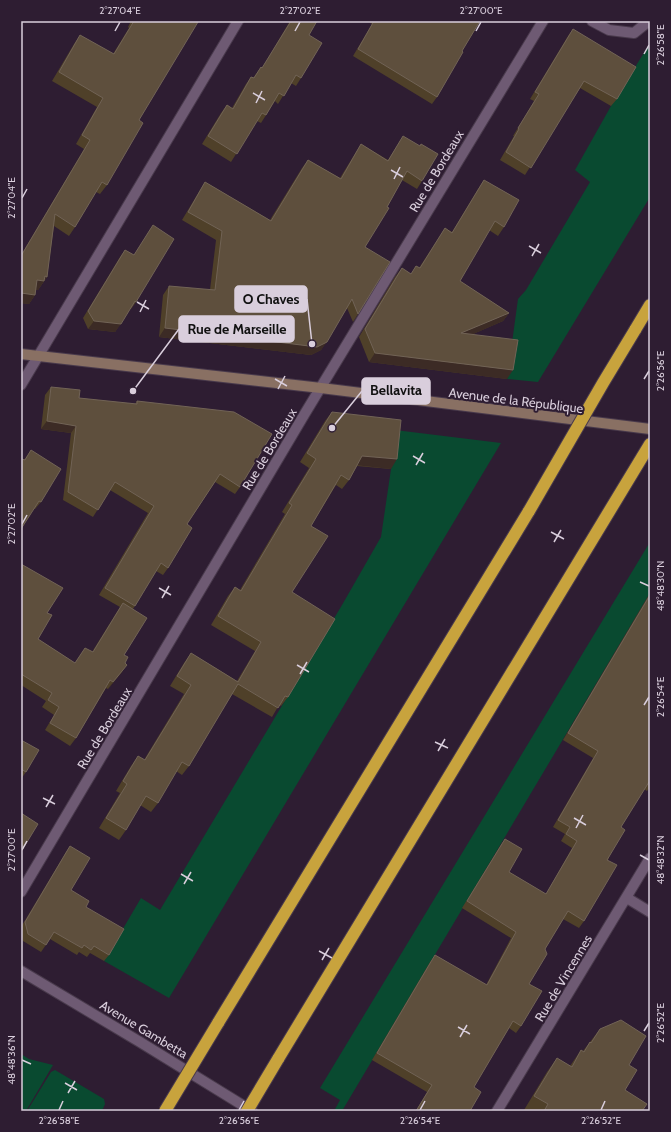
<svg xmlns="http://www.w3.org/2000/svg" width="671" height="1132" font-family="Cabin,sans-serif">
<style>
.green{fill:#094a30}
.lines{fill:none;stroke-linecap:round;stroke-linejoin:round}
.minor-casing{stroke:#493a4c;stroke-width:12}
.tertiary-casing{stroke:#493a4c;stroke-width:12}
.secondary-casing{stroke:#493a4c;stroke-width:12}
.motorway-casing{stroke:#493a4c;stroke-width:14}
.minor{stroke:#6e5a73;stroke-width:10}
.tertiary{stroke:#6e5a73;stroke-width:10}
.secondary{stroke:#897063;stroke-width:10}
.motorway{stroke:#c8a33d;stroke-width:12}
.motorway-bridge-casing{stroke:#493a4c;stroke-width:14;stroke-linecap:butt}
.motorway-bridge{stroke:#c8a33d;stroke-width:12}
.wall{fill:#4f4029}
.shaded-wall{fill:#3c2b25}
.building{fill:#5e4f3d;stroke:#716356}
.ticks{fill:none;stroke:#d9cedc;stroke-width:1.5}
.labels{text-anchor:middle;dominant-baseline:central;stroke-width:4;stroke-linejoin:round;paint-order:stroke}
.street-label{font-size:13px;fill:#d9cedc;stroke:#2e1d32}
.leader{fill:none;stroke:#d9cedc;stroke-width:1.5}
.callout-dot{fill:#d9cedc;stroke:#2e1d32;stroke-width:1.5}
.callout{fill:#d9cedc;stroke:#d9cedc;stroke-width:1.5}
.callout-label{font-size:14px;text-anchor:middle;font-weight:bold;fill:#111}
.neatline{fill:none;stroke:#d9cedc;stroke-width:1.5}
.ticks-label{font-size:10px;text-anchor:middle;fill:#d9cedc}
</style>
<rect width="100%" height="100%" fill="#2e1d32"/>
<path class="green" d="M650 43V197L538 382 507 379 518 299 526 290 590 182 575 170 611 106Z
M395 430 501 443 169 998 104 961 141 898 160 910 342 605 381 537 391 469Z
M650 542V593L342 1111H334L340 1100 320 1088Z
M21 1054 29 1059 53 1065 26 1111H21Z
M55 1070 104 1099 105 1104 102 1111H27L51 1072Z"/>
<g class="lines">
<g class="minor-casing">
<path id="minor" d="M592 21 609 30 634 33 649 21
M21 385 238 21
M21 892 304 415 543 21
M627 898 650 912
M497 1111 650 858"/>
</g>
<g class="tertiary-casing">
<path id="tertiary" d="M21 971 140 1042 252 1111"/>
</g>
<g class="secondary-casing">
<path id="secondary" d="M21 354 321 388 650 429"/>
</g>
<g class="motorway-casing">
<path id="motorway" d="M635 330 650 305
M218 1023 529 511
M278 1059 650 444"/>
</g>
<use href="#minor" class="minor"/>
<use href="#tertiary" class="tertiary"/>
<use href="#secondary" class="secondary"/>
<use href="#motorway" class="motorway"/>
<g class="motorway-bridge-casing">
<path id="motorway-bridge" d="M529 511 603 383 635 330
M165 1111 218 1023
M247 1111 278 1059"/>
</g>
<use href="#motorway-bridge" class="motorway-bridge"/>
</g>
<path class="wall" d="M131 21H196L139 120 107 185 100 194 96 192 75 227 69 236 54 226 47 277 38 290H36L35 295 29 304 21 303V255L84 149 76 144 97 107 52 81 74 44 80 35 113 54 129 28 128 27Z
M290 21H317L309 35 301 78 296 86 291 83 278 104 275 101 261 123 257 121 231 162 202 144 221 113 227 105 232 108 246 84 251 77 253 78 261 67 262 68Z
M368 21H480L476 28 462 51 437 97 432 104 353 56 372 24Z
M573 29 617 99 611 106 580 88 525 175 500 160 514 136H513L534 101 530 99 568 36Z
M403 136 422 181 417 189 402 180 365 247 358 314 353 322 347 308 321 350 311 355 159 337 163 295 169 286 210 290 216 240 182 220 200 190 205 182 270 220 302 168 308 160 340 178 356 152 361 144 388 160Z
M484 180 504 227 498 236 489 230 460 281 509 313 503 321 473 334 507 379 369 362 359 337 395 277 402 268 411 274 416 266 419 268 445 228 452 232 478 189Z
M153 225 136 302 131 309H130L115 332 88 329 83 318 120 257 125 250 134 255Z
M51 387 79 398 135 404 137 401 240 487 235 494 215 482 187 524 168 568 163 575 156 571 133 609 124 655 125 663 122 672 108 689 106 688 76 738 70 746 45 730 54 715 42 707 46 701 21 685V564L47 613 38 639 75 663 85 648 92 652 120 607 99 595 148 513 110 490 93 517 63 500 71 433 41 429 45 395Z
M332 412 391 469 357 466 349 480 342 489 336 485 311 526 292 592 288 697 281 706 279 705 272 717 232 694 189 766 182 775 176 771 158 803 151 812 140 805 126 830 119 840 99 828 120 793 116 791 131 766 138 756 144 760 184 694 170 686 184 663 191 653 237 681 255 651 211 625 228 596 235 587 240 590 285 514 282 512 309 468 300 462 325 421Z
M31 450 41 502 35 509H34L24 460Z
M650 593V787L647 791 644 789 621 827 584 921 579 928 563 919 545 949 529 984 521 1026 516 1033 509 1028 474 1087 470 1111H416L427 1092 372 1060 430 962 435 955 486 985 511 938 462 908 500 846 505 839 509 872 546 894 572 848 561 841 565 834 553 827 593 758 563 740Z
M21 740 26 772 21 779Z
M70 846 71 890 86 907 109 955 104 961 90 953 87 957 79 952 77 955 50 939 41 952 23 941 21 933V927L66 852Z
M600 1029 629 1065 625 1090 642 1111H525L524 1110 547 1072 557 1058 570 1066 581 1050 583 1051Z"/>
<path class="shaded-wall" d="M45 276 47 277 38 290 31 289 37 280Z
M21 293 35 295 29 304 21 303Z
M509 313 503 321 455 342 461 333Z
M94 321 121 324 115 332 88 329Z
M165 328 327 342 321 350 311 355 159 337Z
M375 353 513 370 507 379 369 362Z
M47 421 76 426 71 433 41 429Z
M362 456 397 459 391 469 355 465Z
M127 665 122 672 108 689 113 682Z"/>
<path class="building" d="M134 21H196L198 22 139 120 143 123 107 185 102 182 75 227 55 214 47 277 45 276 44 281 37 280 35 295 21 293V256L90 140 82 135 103 98 59 72 80 35 114 54Z
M291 21H317L309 35 322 43 301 78 296 75 284 96 279 93 266 115 262 113 237 154 208 136 227 105 233 109 251 77 254 78 261 67 262 68Z
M374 21H480L462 51 463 52 437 97 358 49Z
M573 29 636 67 617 99 584 81 531 168 506 152 519 129 518 128 539 94 535 92Z
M403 136 420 146 421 144 438 154 422 181 407 171 387 207 389 208 365 247 390 262 358 314 352 299 327 342 317 347 165 328 169 286 215 290 222 231 188 212 205 182 271 221 308 160 341 179 361 144 388 161Z
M484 180 519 200 504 227 495 221 460 281 509 313 461 333 518 340 513 370 375 353 365 329 402 268 411 274 416 266 420 268 445 228 452 233Z
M153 225 174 239 136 302 135 301 121 324 94 321 88 311 125 250 134 255Z
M51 387 80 390 79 398 137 404V401L234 412 272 434 240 487 220 474 187 524 192 528 168 568 161 563 135 606 105 588 154 506 115 482 98 510 68 492 76 426 47 421Z
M332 412 401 420 397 459 362 456 349 480 341 475 311 526 328 536 292 592 335 619 288 697 285 696 278 708 238 684 189 766 182 762 158 803 146 796 126 830 106 818 127 784 123 781 138 756 145 760 191 685 177 676 191 653 238 682 261 642 218 616 235 587 241 591 292 505 289 503 316 459 307 453Z
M31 450 61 469 41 502 39 501 21 529V460L22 459 25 460Z
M21 564 63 588 47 613 52 615 38 639 75 663 85 648 93 652 123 603 147 618 124 655 128 657 125 663 127 665 113 682 110 680 76 738 50 723 59 707 48 700 52 693 21 674Z
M650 595V783L649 782 621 827 625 830 607 860 617 865 584 921 568 911 545 949 547 954 529 984 542 991 521 1026 513 1021 474 1087 481 1092 470 1111H416L432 1085 377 1053 435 955 487 985 516 932 467 901 505 839 522 849 509 872 546 894 577 841 566 834 570 827 558 820 598 751 568 733Z
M21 740 39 750 26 772 21 769Z
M21 813 38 824 21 852Z
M70 846 90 858 71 890 89 901 86 907 124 929 109 955 94 946 91 950 84 945 82 948 54 932 46 945 28 934 25 922Z
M621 1020 646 1036 629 1065 637 1070 625 1090 647 1104 642 1111H544L548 1104 534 1096 557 1058 572 1067 581 1050 584 1052 590 1042 591 1043 600 1029Z"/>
<path class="ticks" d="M115 31 120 22M295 31 300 22M476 31 481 22M644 54 649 45M253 93 265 100M256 103 262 91M391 170 403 177M394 179 400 167M22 198 27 189M529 246 541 253M532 256 539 244M137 302 149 309M140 312 146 300M275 379 287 386M644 379 649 371M278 389 285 376M413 456 425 463M416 465 423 453M22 524 27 515M551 532 564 539M554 542 561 530M640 582 649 586M159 588 171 595M162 598 169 586M297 665 309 672M300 674 307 662M644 705 649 697M435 742 448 748M438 751 445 739M43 798 55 804M46 807 53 795M574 818 586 825M576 828 583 815M22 850 27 841M640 855 649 860M181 874 193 881M184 884 191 872M319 951 332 958M322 960 329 948M458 1027 470 1034M644 1031 649 1023M460 1037 467 1025M22 1060 31 1064M65 1083 77 1090M68 1093 75 1081M59 1110 63 1101M239 1110 244 1101M420 1110 425 1101M601 1110 605 1101"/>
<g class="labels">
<g class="street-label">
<text transform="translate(436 171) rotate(-59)">Rue de Bordeaux</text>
<text transform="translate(516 400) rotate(7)">Avenue de la République</text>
<text transform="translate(269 449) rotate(-59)">Rue de Bordeaux</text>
<text transform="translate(104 728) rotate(-59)">Rue de Bordeaux</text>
<text transform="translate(563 978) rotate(-59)">Rue de Vincennes</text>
<text transform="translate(144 1029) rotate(31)">Avenue Gambetta</text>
</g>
</g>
<path class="leader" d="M312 344L307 299M133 391L179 329M332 428L362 391"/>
<g class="callout-dot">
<circle cx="312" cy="344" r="4"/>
<circle cx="133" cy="391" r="4"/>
<circle cx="332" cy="428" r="4"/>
</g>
<g class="callout">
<rect x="235" y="286" width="72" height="26" rx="4"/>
<rect x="179" y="316" width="115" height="26" rx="4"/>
<rect x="362" y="378" width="68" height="26" rx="4"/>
</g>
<g class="callout-label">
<text x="271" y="304">O Chaves</text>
<text x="237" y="334">Rue de Marseille</text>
<text x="396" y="395">Bellavita</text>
</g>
<rect width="671" height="1132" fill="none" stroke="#2e1d32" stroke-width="44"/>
<rect x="22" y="22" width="627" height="1088" class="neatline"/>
<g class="ticks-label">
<text x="120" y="14">2°27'04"E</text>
<text x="300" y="14">2°27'02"E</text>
<text x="481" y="14">2°27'00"E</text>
<text transform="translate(660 45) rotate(-90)" y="4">2°26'58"E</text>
<text transform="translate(11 198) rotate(-90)" y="4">2°27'04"E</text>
<text transform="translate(660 371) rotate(-90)" y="4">2°26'56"E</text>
<text transform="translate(11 524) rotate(-90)" y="4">2°27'02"E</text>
<text transform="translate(660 586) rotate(-90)" y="4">48°48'30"N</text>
<text transform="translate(660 697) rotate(-90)" y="4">2°26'54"E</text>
<text transform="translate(11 850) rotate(-90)" y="4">2°27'00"E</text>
<text transform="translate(660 860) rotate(-90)" y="4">48°48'32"N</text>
<text transform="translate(660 1023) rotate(-90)" y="4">2°26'52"E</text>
<text transform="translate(11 1060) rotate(-90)" y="4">48°48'36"N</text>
<text x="59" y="1124">2°26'58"E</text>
<text x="239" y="1124">2°26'56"E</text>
<text x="420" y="1124">2°26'54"E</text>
<text x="601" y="1124">2°26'52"E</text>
</g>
</svg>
